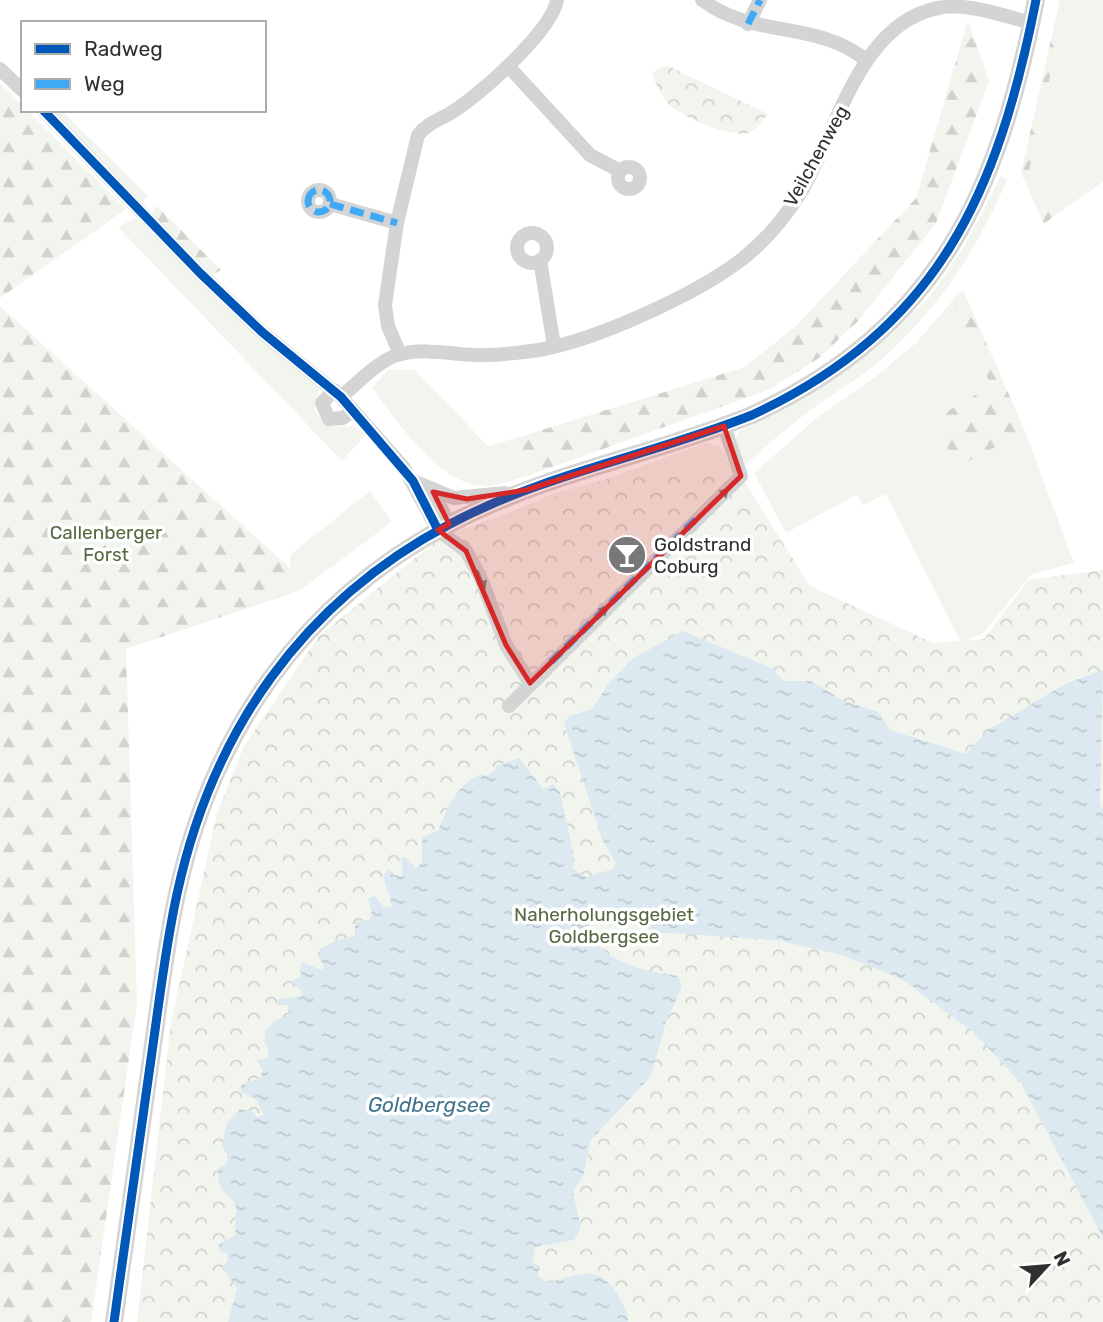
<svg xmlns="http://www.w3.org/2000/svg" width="1103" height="1322" font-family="Rubik,sans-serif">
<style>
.grass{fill:#f2f5ed}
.forest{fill:url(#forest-firs)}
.park{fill:url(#park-crowns)}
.water{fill:url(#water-ripples)}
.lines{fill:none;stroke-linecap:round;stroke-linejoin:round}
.minor{stroke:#d4d4d4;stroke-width:14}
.tertiary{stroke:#d4d4d4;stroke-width:18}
.quiet{stroke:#3fa9f5;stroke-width:7;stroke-dasharray:14 7;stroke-linecap:butt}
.cycleway-casing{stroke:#fff;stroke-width:13}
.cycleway{stroke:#0057b8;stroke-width:9}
.oneway{fill:#7a7a7a}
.marked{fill:#d62828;fill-opacity:0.2;stroke:#d62828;stroke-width:5;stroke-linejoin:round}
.labels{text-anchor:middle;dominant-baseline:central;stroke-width:7;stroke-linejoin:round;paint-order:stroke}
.street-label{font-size:19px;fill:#303030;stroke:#fff}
.park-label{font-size:19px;fill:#546a40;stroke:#fff}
.poi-label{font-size:19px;fill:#303030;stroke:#fff;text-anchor:start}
.water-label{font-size:21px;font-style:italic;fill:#42738f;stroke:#fff}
</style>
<defs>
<pattern id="forest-firs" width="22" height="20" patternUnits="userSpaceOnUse" patternTransform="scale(1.75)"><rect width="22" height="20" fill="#f2f5ed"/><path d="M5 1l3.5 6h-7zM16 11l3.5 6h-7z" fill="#d0d2cc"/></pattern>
<pattern id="park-crowns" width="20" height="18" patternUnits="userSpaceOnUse" patternTransform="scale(1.75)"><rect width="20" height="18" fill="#f2f5ed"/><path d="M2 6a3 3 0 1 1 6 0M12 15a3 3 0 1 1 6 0" fill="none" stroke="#d0d2cc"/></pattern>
<pattern id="water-ripples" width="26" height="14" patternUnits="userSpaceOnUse" patternTransform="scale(1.75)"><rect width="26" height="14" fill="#dce9f1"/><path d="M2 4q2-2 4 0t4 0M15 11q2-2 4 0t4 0" fill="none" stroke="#bdc8cf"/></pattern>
</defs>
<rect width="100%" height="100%" fill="#fff"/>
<path class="grass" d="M1067 0H1103V182L1054 216 1029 171Z
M51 110H61L148 196 144 201 136 200Z
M1001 176 1007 180C977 250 938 310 881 360 858 380 831 394 807 413 785 429 765 447 745 465L734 444 738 432 787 408 820 387 894 330 926 301 964 247Z
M136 218 229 311 320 386 314 409C318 415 323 422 330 425 344 430 355 420 365 436L342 461 118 227Z
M953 300 991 386 934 419 956 468 1025 431 1074 563 1032 574 983 633 961 643 886 494 863 505 856 495 786 533 754 473 818 417 875 377 917 342Z
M388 370H415L488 446 516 438 527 476C514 479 497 487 484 486 439 485 397 421 372 388Z
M705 443 721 447 735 476 473 528 553 494 609 478Z
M370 491 392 522 302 589 290 594V555Z"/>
<path class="forest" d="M1060 0H1067L1029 171 1054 216 1044 224 1021 173Z
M968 20 989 81 936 223 858 321 819 358 768 390 527 476 516 438 745 367 796 326 916 198Z
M0 83 23 106V110H27L126 209 0 298Z
M157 206 221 270 212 275 151 214Z
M963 290 1025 431 956 468 934 419 991 386 953 300Z
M0 306 290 568V594L126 649 137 1003 91 1322H0Z"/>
<path class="park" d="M666 65 768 114C763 120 756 130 749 133 733 138 683 118 671 106 661 97 656 85 652 73Z
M741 476 810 586 933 643 984 639 1028 580 1103 570V1322H137L171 1022 217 813 244 746 319 636 441 537 609 478Z"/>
<path class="water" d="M683 631 772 668 783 681H811L844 701 878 712 890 730 966 754 988 730 1065 684 1103 670 1100 805 1103 808V1238L1021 1083 972 1031 903 980 845 956 777 940 653 932 628 914 594 912 589 918C592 963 642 970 678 976L682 987 666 1021 651 1076 591 1140 583 1176 573 1192 581 1228 573 1240 535 1247 532 1262 538 1266V1276L548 1283C577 1274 600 1263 619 1297 623 1305 628 1313 628 1322H228L237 1288 222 1268 228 1260 227 1253 219 1251V1244L236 1235C234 1225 237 1215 236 1207 233 1195 214 1193 219 1167L227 1164V1154L222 1146 227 1122 240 1109 252 1111 257 1117 264 1115 257 1100 241 1092V1085L260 1078 263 1070 256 1060 267 1058 269 1048 264 1042C268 1024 272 1021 289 1015L288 1005H276L279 999 302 996V991L290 982 301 976V962L322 970 324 965 319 959 320 949 337 940 355 936V922L370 920 372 911 368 899 375 896 384 907 392 906 383 876 389 869 394 875 403 876 401 858 406 857 416 868 422 863V837L438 831C448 807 456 785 481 774L486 776 495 770 496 766 519 758 543 789 553 784 560 792 574 856 573 869 586 877 613 869 616 863 602 839 564 723 569 716 592 709 608 684 633 658Z"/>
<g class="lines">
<path class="minor" d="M702 0C754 39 817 20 866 60
M748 24 760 0
M508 66 590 155 620 171
M0 69 23 91
M43 110 200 273 262 332 341 397 404 468 438 530 466 551 480 576 506 645 530 683
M618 178a11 11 0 1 1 22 0a11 11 0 1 1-22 0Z
M308 201a11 11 0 1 1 22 0a11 11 0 1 1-22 0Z
M330 204 397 223
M517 248a15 15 0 1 1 30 0a15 15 0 1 1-30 0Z
M540 260 554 346
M400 354 388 326 385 305 397 223 418 135C428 123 437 121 449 114 477 98 552 31 557 0
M334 390 322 403 329 419 343 418 353 410
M341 397C358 383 379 359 401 354 426 348 450 354 475 355 496 356 518 353 539 350 596 340 695 295 741 260 764 242 786 216 801 192 837 132 859 23 938 8 968 2 1003 16 1032 23
M413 481 454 498 505 493
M433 492 449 524
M509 706 741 476 724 426"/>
<path class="tertiary" d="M114 1322C126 1234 139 1146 151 1059 159 1004 165 948 177 894 212 732 302 602 450 524 546 473 653 455 752 415 939 328 998 193 1036 0"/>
<path class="quiet" d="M748 24 760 0
M308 201a11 11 0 1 1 22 0a11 11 0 1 1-22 0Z
M330 204 397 223
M551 662 700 515"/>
<g class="cycleway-casing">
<path id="cycleway" d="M43 110 200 273 262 332 341 397 413 481 438 530
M114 1322C126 1234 139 1146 151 1059 159 1004 165 948 177 894 212 732 302 602 450 524 546 473 653 455 752 415 939 328 998 193 1036 0"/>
</g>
<use href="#cycleway" class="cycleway"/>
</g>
<defs><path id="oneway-solid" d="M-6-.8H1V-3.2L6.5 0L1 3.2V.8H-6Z" transform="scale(1.75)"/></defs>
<g class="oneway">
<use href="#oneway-solid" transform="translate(721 496) rotate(-44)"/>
<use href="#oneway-solid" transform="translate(481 580) rotate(68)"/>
<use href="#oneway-solid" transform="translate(600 614) rotate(-44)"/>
</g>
<path class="marked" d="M724 426 741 476 530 683 506 645 466 551 438 530 449 524 433 492 467 499 526 490Z"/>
<defs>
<g id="bar-disc" transform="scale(2.0125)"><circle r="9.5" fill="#787878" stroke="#fff"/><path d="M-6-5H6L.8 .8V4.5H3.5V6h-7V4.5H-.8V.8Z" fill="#fff"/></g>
</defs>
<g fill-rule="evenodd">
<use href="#bar-disc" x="627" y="555"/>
</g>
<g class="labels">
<g class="street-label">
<text transform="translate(816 156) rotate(-61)">Veilchenweg</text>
</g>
<g class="park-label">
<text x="106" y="532">Callenberger<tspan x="106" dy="22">Forst</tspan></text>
<text x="604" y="914">Naherholungsgebiet<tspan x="604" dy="22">Goldbergsee</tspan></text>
</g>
<g class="poi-label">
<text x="654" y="544">Goldstrand<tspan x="654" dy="22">Coburg</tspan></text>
</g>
<g class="water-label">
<text x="429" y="1104">Goldbergsee</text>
</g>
</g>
<rect x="21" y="21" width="245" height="91" fill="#ffffff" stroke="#acacac" stroke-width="2"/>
<rect x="35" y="44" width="35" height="10" fill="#0057b8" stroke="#acacac" stroke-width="2"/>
<text x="84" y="56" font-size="21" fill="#303030">Radweg</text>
<rect x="35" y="79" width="35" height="10" fill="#3fa9f5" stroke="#acacac" stroke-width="2"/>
<text x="84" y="91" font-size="21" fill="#303030">Weg</text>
<g transform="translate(1047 1266) rotate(64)" stroke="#ffffff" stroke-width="5" paint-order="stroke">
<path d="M0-5L12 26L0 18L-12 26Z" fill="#303030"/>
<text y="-10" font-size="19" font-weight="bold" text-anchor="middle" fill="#303030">N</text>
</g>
</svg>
